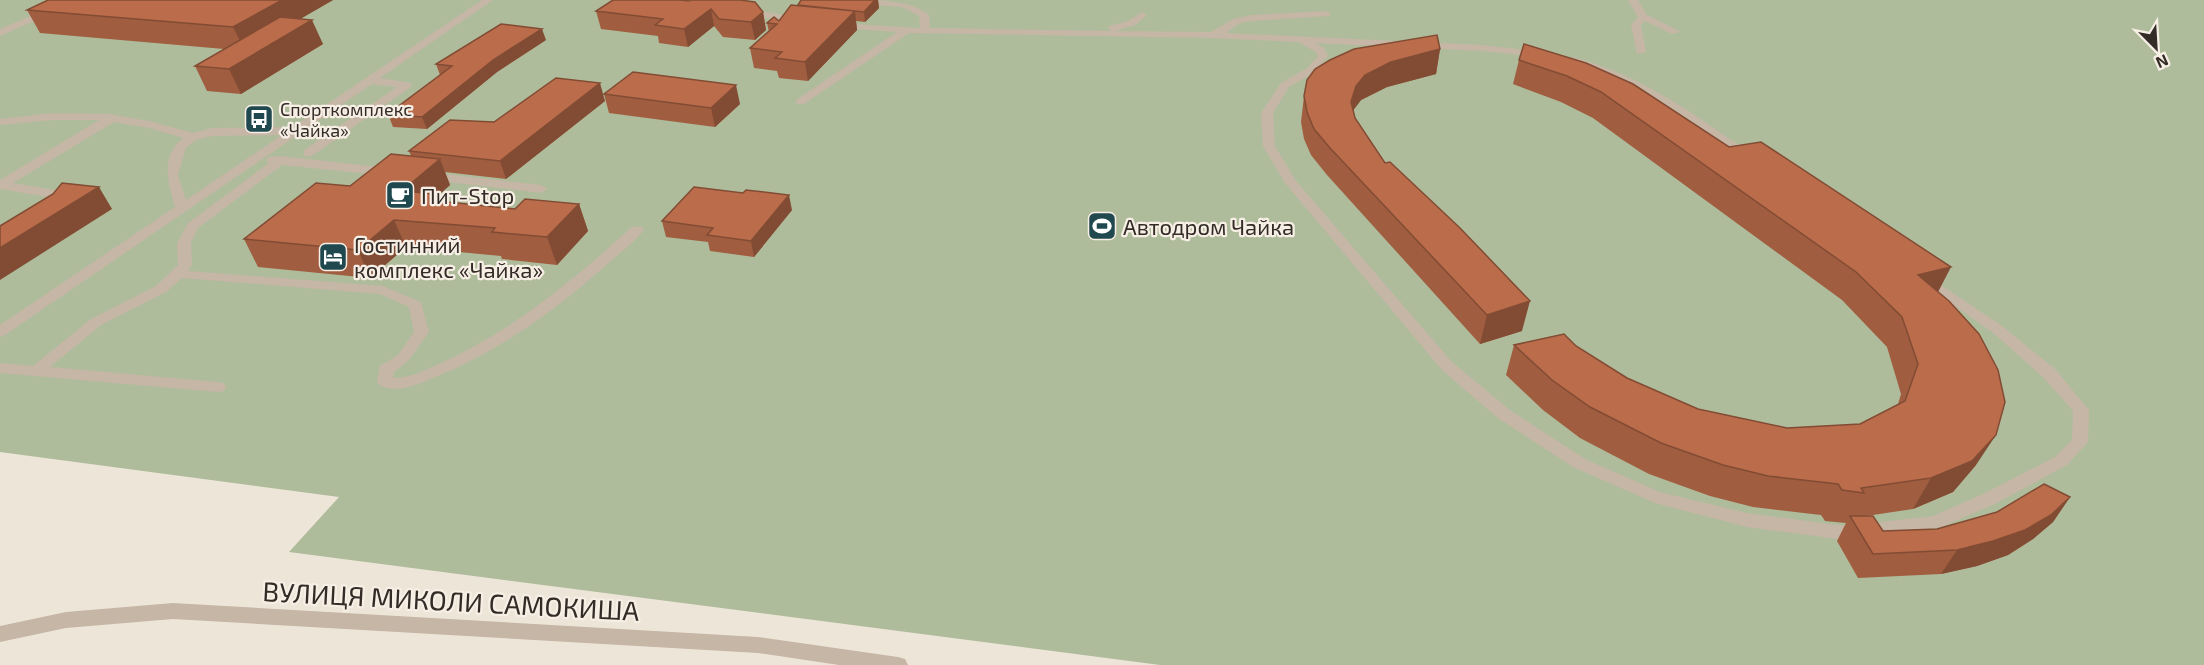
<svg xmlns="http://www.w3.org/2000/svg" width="2204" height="665" font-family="'Exo 2',sans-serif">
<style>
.green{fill:#afbc9b}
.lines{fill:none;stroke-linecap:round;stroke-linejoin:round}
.minor{fill:#c5b6a6;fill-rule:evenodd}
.wall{fill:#a05d40}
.shaded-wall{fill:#824c34}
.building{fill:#ba6c4b;stroke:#824c34;stroke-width:1.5}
.labels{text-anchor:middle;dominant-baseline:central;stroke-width:4.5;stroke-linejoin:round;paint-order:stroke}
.far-poi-label{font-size:18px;fill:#322b26;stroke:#f7efe5;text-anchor:start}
.poi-label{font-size:22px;fill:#322b26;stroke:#f7efe5;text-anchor:start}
.near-street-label{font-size:27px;fill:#322b26;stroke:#f7efe5}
</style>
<rect width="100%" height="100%" fill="#eee5d9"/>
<path class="green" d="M0 0H2204V665H1160L289 552 339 497 0 452Z"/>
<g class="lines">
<path class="minor" d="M69 0H82L0 36V29Z
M482 0H493L380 78 411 83V87L312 156H304V150L397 87 372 84 5 335 0 337V325L175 207C168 183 160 156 183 138L149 128 114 122 13 183 71 193 74 204 68 208 63 207 60 199 0 189V180L99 120H53L0 125V119L53 113 109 114 149 121 193 133 212 128 293 127ZM282 135 186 200 178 175 186 148 196 140 212 136Z
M856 0C880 0 911 0 929 15L930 28 1111 31 1108 28 1109 26 1128 21 1142 12 1147 15 1136 25 1115 31 1211 32 1233 19 1251 15 1326 11 1331 14 1329 16 1251 21 1240 23 1226 33 1483 45 1544 52V56L1540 57 1483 51 1315 43 1324 48 1328 56 1315 72 1289 87 1273 113 1275 146 1296 181 1452 362 1510 410 1585 459 1660 492 1747 513 1845 526 1933 516 1983 494 2055 457 2072 440 2073 411 2043 377 1992 332 1918 280 1916 277 1918 274 1923 273 2002 326 2055 369 2089 410 2088 442 2067 465 1995 504 1941 527 1845 540 1747 527 1655 503 1573 467 1498 418 1442 370 1285 183 1263 146 1261 113 1281 83 1307 68 1318 56 1316 52 1298 42 1212 38 909 33 804 104H796V100L897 32 839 28 834 25 835 23 920 28 919 16 902 7 860 4Z
M1628 0H1638L1647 15 1681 32 1672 34 1645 21 1641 25 1646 52 1637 54 1631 25 1638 17Z
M744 9 800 17 805 20 800 23 741 14V10Z
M1572 57C1628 71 1674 100 1721 133 1732 141 1746 148 1755 158L1749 162 1745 161C1689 121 1636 80 1568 62L1567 60Z
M280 156 389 168 395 172 389 176 282 165 198 228 191 243 192 265 188 271 383 286 421 302 429 332 408 361 394 372 393 378C410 378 426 370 441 363 514 330 573 280 632 227H642L644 230C633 244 616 256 603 268 552 313 497 352 433 378 420 384 388 397 377 382L380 366 398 355 414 332 409 307 380 294 182 278 166 292 101 325 50 367 218 382 224 383 226 387 224 391 218 392 0 373V363L33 366 91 319 156 286 178 265 177 243 188 223 269 163 266 160 268 157Z
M427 172 541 185 547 189 541 193 423 179 421 176 423 173Z
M173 603 758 637 898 657 905 659 908 665H839L758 653 173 619 66 628 0 642V626L66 612Z"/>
</g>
<path class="wall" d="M48 0H333L300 19 323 44 241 94 207 91 195 66 224 49 40 33 27 10Z
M613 0 763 12 766 30 755 40 723 37 714 26 688 47 659 43 658 36 601 29 596 11Z
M801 0H878L879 8 865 22 856 21 857 30 808 81 779 78 777 71 754 68 750 48 769 32 767 23 779 21 798 6Z
M546 40 497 72 427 129 393 127 388 114 440 75 436 64Z
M1524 44 1938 292 1976 465 1953 492 1913 509 1866 516 1883 531 1937 529 2070 497 2053 522 2033 539 2008 555 1977 566 1941 574 1858 578 1837 541 1846 523 1825 521 1821 515 1753 507 1710 496 1649 474 1580 438 1543 410 1506 375 1514 345 1576 346 1627 378 1698 409 1787 428 1860 424 1898 404 1901 394 1887 347 1842 300 1593 118 1561 102 1513 84 1519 60Z
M1440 49 1436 74 1387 87 1361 100 1353 110 1355 118 1385 163 1522 331 1480 344 1327 175 1311 155 1304 139 1301 122 1304 96Z
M604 94 740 104 715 127 609 113Z
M605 101 506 179 445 172 450 185 440 194 448 202 515 209 579 204 588 231 557 265 502 259 501 256 406 247 370 278 258 267 244 239 350 186 411 156 409 151 494 122Z
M792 210 754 257 710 251 708 242 666 237 662 221Z"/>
<path class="shaded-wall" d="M282 0H333L245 51 233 27Z
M875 0H878L879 8 865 22 864 12Z
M711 9 714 26 688 47 684 29Z
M855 11 857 30 808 81 805 62Z
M763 12 766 30 755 40 751 22Z
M312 20 323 44 241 94 229 69Z
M542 29 546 40 497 72 427 129 422 117 493 60Z
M1440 49 1436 74 1387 87 1361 100 1352 112 1351 102 1356 86 1365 75 1391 62Z
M600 83 605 101 506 179 500 161Z
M736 85 740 104 715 127 711 108Z
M440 159 450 185 413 218 402 191Z
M99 187 112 209 0 280V248Z
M445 195 456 222 438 201Z
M789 195 792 210 754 257 751 241Z
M579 204 588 231 557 265 547 237Z
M394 220 406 247 370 278 358 250Z
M1951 267 1936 296 1918 275Z
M1530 301 1522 331 1480 344 1487 315Z
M1996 435 1976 465 1953 492 1913 509 1931 478Z
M2070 497 2053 522 2033 539 2008 555 1977 566 1941 574 1957 550Z"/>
<path class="building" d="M48 0H282L233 27 27 10Z
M613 0H681L689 1 690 0H740L755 2 763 12 751 22 719 19 711 9 684 29 655 25 663 19 596 11Z
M801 0H875L864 12 798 5Z
M791 5 855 11 805 62 775 58 782 52 750 48 777 24 767 23 774 17 779 21Z
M280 17 312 20 229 69 195 66Z
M501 24 542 29 493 60 422 117 388 114 452 66 436 64Z
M1437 35 1440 49 1391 62 1365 75 1356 86 1351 102 1355 118 1385 163 1390 162 1460 228 1530 301 1487 315 1330 148 1314 129 1307 112 1304 96 1307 80 1315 69 1330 60 1354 49Z
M1524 44 1586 63 1633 84 1729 147 1761 142 1951 267 1918 275 1949 301 1979 334 1998 370 2005 402 1996 435 1972 461 1931 478 1861 488 1864 493 1842 490 1838 484 1768 476 1723 465 1661 443 1590 407 1552 380 1514 345 1564 334 1576 346 1627 378 1698 409 1787 428 1860 424 1905 401 1918 364 1902 317 1856 272 1601 92 1567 76 1519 60Z
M633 72 736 85 711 108 604 94Z
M556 78 600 83 500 161 409 151 450 120 494 122Z
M391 154 440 159 402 191 445 195 438 201 515 209 525 199 579 204 547 237 492 232 495 228 394 220 358 250 244 239 316 183 350 186Z
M62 183 99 187 0 248V226L53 194Z
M694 187 743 193 746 190 789 195 751 241 707 235 713 228 662 221Z
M2044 484 2070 497 2051 515 2025 530 1993 541 1957 550 1873 554 1850 516H1873L1883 531 1937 529 1997 512Z"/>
<defs>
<g id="bus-square" transform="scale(1.5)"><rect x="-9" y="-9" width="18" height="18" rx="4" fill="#20494f" stroke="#f7efe5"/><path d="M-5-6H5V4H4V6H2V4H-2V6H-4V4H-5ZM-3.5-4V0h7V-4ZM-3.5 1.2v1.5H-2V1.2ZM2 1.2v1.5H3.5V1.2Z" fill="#fff"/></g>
<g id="cafe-square" transform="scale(1.5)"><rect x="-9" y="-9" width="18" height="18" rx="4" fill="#20494f" stroke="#f7efe5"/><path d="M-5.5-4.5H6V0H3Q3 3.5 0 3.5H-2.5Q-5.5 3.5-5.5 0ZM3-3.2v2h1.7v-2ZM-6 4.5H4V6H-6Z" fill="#fff"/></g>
<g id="stadium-square" transform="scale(1.5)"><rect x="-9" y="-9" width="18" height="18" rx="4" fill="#20494f" stroke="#f7efe5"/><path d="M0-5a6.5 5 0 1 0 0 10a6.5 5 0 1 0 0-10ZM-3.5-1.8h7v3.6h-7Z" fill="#fff"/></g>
<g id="hotel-square" transform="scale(1.5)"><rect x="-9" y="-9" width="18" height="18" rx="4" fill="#20494f" stroke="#f7efe5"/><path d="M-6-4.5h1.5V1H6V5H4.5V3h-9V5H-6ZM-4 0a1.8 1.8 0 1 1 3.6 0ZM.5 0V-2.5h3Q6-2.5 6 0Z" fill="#fff"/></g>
</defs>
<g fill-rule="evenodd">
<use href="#bus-square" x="259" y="119"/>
<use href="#cafe-square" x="400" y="195"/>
<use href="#stadium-square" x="1102" y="226"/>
<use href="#hotel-square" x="333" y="257"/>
</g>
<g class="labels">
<g class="far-poi-label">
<text x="280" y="109">Спорткомплекс<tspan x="280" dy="21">«Чайка»</tspan></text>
</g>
<g class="poi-label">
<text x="421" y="195">Пит-Stop</text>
<text x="1123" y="226">Автодром Чайка</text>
<text x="354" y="244">Гостинний<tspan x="354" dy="25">комплекс «Чайка»</tspan></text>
</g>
<g class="near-street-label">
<text transform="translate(451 600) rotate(3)">ВУЛИЦЯ МИКОЛИ САМОКИША</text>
</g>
</g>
<g transform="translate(2156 48) rotate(156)" stroke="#f7efe5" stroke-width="4.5" paint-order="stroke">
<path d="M0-4.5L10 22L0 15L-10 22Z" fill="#322b26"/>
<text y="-9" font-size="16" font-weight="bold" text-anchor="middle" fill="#322b26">N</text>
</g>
</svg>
